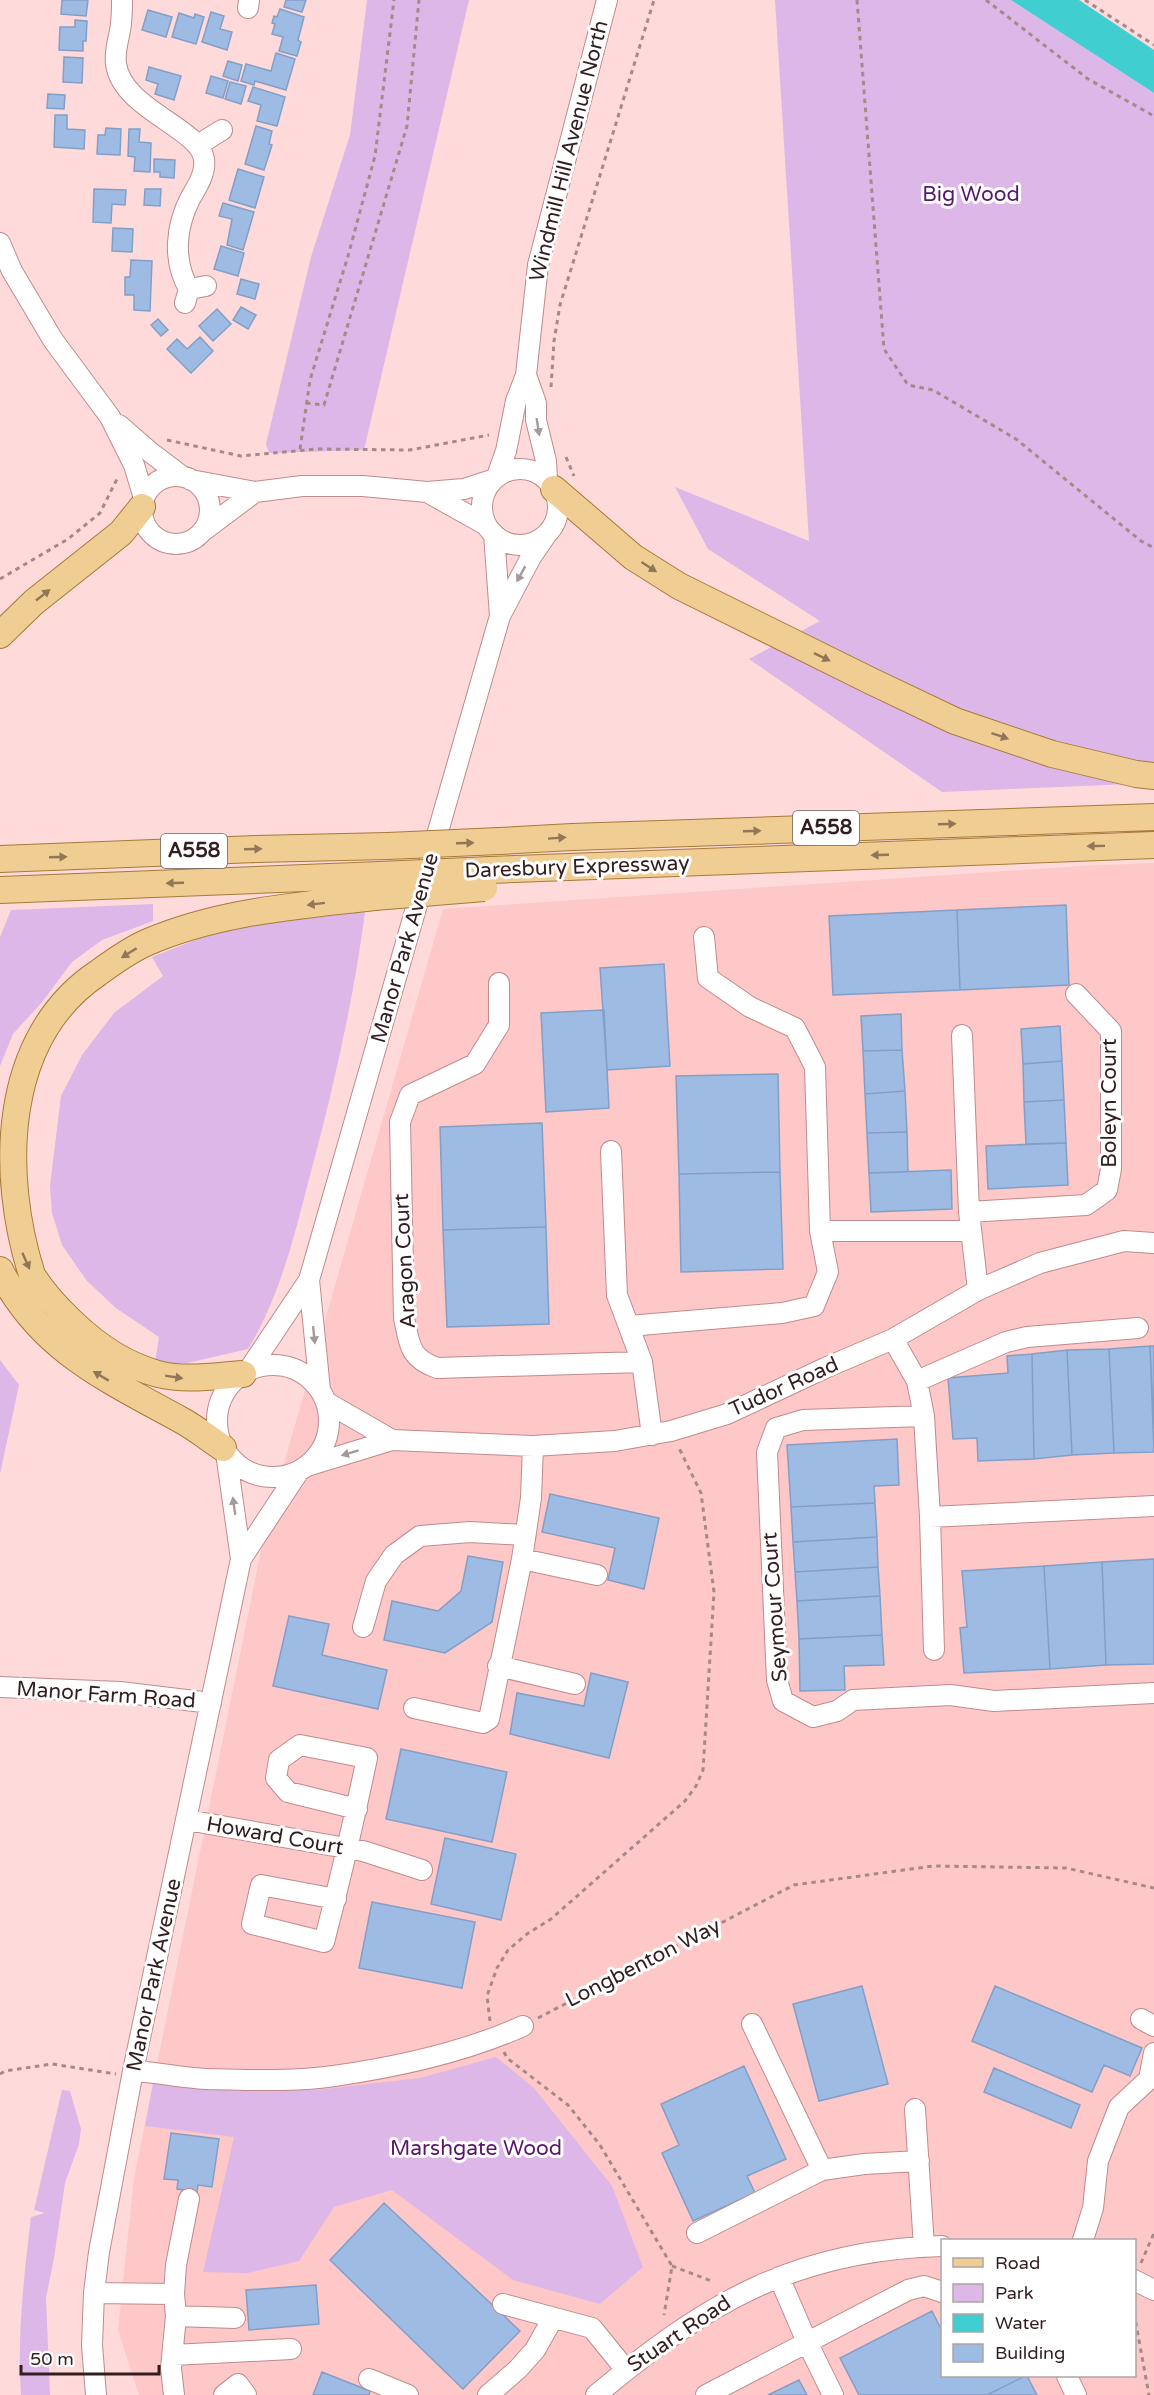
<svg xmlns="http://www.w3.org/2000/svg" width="1154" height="2395" font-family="'Varela Round',sans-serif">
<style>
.built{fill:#fec8c8;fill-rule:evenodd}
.green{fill:#dcb7e8}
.water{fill:#41ced1}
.building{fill:#9ebbe4;stroke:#839fc7;stroke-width:1.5}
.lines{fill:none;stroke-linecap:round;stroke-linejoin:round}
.minor-casing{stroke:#c18a8c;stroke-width:22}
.major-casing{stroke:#a77a3a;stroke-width:28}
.path{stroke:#a68989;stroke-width:3;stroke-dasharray:4.5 4.5;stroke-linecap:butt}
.minor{stroke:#fff;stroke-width:20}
.major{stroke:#f0cd92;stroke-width:26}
.major-bridge-casing{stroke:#a77a3a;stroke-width:28;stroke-linecap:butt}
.major-bridge{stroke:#f0cd92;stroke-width:26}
.oneway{fill:#a39a9a}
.oneway2{fill:#927658}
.labels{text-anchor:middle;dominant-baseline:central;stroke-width:6;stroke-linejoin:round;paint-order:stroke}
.shield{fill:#fff;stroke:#706262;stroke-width:1.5}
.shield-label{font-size:20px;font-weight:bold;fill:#331e1f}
.street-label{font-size:21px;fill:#331e1f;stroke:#fff}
.park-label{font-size:21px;fill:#59166c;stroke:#fff}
</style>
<rect width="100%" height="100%" fill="#fedada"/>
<path class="built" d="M1154 863V2395H139L118 2330 134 2178 266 1526 443 909 1081 866ZM942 2240H1134V2376H942Z"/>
<path class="green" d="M367 0H469L364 450 269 453 266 444 311 257 350 135Z
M775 0H1011L1154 93V783L942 792 749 659 820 621 708 549 675 487 809 541Z
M153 904V921L102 940 72 962 43 1001 13 1034 0 1066V937L11 910Z
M365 912C353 1004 332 1094 308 1183 293 1241 279 1298 248 1349L187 1363H155L159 1337 116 1308 87 1281 62 1245 52 1213 50 1186 61 1096 82 1055 114 1013 163 976 152 957 198 939 241 926Z
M0 1360 19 1385 0 1474Z
M496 2057 534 2088 612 2186 643 2267 600 2304 513 2280 392 2190 334 2207 299 2261 248 2273 203 2272 234 2137 145 2126 153 2083 316 2090 420 2078Z
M62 2090 70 2091 81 2129 79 2144 65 2183 54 2258 46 2298 50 2395H21C17 2335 24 2276 31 2217L45 2213 34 2210Z"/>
<path class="water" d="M1011 0H1079L1154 50V93Z"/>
<path class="building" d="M62 0H88L86 16 61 14Z
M286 0H306L302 12 284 7Z
M280 9 304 17 298 40 301 42 297 56 279 51 283 37 272 34 275 24 272 23 274 16 277 17Z
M148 10 172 17 166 37 142 30Z
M211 12 224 16 220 29 232 32 227 50 202 42Z
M179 13 194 18 195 14 204 17 196 44 172 37Z
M75 20 87 21 86 41H83V51L59 50 60 27H75Z
M276 53 295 59 286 90 255 81 254 85 241 81 246 64 271 71Z
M64 57 83 58 82 83 63 82Z
M228 61 242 65 238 81 223 76Z
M149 67 181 76 174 100 155 94 158 84 146 80Z
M211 76 228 81 223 98 206 93Z
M230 82 246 86 241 104 225 99Z
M253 87 285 97 277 126 257 121 261 105 248 101Z
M48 94 65 95 64 109 47 108Z
M55 115H67V129L85 130 84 149 54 147Z
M256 126 272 131 269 144 272 145 264 170 245 164Z
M106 128 121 129 120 155 97 154 98 135H105Z
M129 129H140L139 142 151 143 150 172 134 171 135 157 128 156Z
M154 159 175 160 174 178 160 177V172H154Z
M238 169 264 177 255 208 229 200Z
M94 189 126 190 125 205 112 204 111 223 93 222Z
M145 189H161L160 206 144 205Z
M223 203 254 212 243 250 227 245 232 219 219 216Z
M113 228 133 229 132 252 112 251Z
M221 246 244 253 238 276 214 269Z
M131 260 152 261 150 311 134 310V295H125V277H130Z
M241 279 259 284 255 299 237 294Z
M241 307 256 315 248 329 233 320Z
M217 309 231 324 213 341 199 326Z
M158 319 168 330 161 336 151 325Z
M200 337 213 351 191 373 167 349 177 339 187 349Z
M1066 905 1069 985 960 990 957 910Z
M957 910 960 990 833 995 829 916Z
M664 964 670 1066 607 1070 600 968Z
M604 1010 609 1108 546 1112 541 1013Z
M901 1014 902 1050 863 1051 861 1016Z
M1060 1026 1062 1061 1023 1064 1021 1029Z
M902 1050 905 1091 865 1094 863 1051Z
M1062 1061 1064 1100 1024 1102 1023 1064Z
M778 1074 780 1172 679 1174 676 1076Z
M905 1091 907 1132 867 1133 865 1094Z
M1064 1100 1066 1143 1026 1144 1024 1102Z
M542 1123 546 1227 443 1230 440 1127Z
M907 1132 908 1172 869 1173 867 1133Z
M1066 1143 1068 1185 988 1189 986 1146Z
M951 1170 952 1209 871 1212 869 1173Z
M780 1172 783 1269 681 1272 679 1174Z
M546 1227 549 1324 447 1327 443 1230Z
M1150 1346 1154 1452 1114 1453 1109 1349Z
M1150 1346H1154V1429Z
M1109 1349 1114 1453 1072 1455 1067 1350Z
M1067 1350 1072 1455 1034 1459 1032 1354Z
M1032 1354 1034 1459 978 1461 977 1438 953 1439 948 1378 1008 1373 1007 1356Z
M897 1439 899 1485 874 1486 875 1503 791 1507 787 1445Z
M550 1494 659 1518 644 1589 608 1580 615 1548 542 1532Z
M875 1503 877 1537 793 1542 791 1507Z
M877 1537 878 1567 795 1572 793 1542Z
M468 1556 503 1562 492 1622 445 1653 384 1640 392 1601 438 1611 461 1591Z
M1154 1559V1664L1106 1665 1102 1562Z
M1102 1562 1106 1665 1050 1669 1044 1566Z
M1044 1566 1050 1669 964 1673 960 1628 967 1627 962 1571Z
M878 1567 880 1596 797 1601 795 1572Z
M880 1596 882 1635 799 1639 797 1601Z
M289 1616 329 1624 322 1655 387 1670 378 1709 273 1686Z
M882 1635 884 1665 844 1666 845 1690 800 1691 799 1639Z
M591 1673 628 1682 609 1758 510 1734 517 1693 584 1706Z
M401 1749 507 1772 492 1842 386 1819Z
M445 1838 516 1854 501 1920 431 1904Z
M372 1902 475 1922 462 1988 359 1968Z
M862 1986 888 2084 819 2101 793 2004Z
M995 1986 1142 2048 1130 2076 1104 2065 1092 2092 972 2041Z
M744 2066 786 2159 747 2176 755 2193 693 2221 662 2153 679 2145 661 2104Z
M994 2068 1080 2105 1071 2128 984 2092Z
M171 2133 219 2139 212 2187 198 2185 197 2192 177 2189 178 2180 164 2179Z
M384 2203 520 2331 463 2389 330 2260Z
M316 2285 319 2324 249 2330 246 2290Z
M932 2311 942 2331V2376H1025L987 2395H859L840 2358Z
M322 2372 370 2391 369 2395H313Z
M1025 2376H1027L1037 2395H987Z
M799 2380 807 2395H768Z"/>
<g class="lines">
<g class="minor-casing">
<path id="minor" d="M122 0C122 8 122 15 121 23 120 37 114 49 116 64 122 109 200 128 204 159 206 173 198 185 191 197 176 225 172 260 189 289
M248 8 249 0
M198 145 222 130
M0 243 12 271 53 340 110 417 134 465 144 498
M185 303 189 289 206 286
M526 375 536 403V420L546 461 547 479
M119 425 150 452 183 477
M482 507a38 38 0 1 1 76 0a38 38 0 1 1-76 0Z
M497 476 506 451 516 401 526 375 538 265 607 0
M142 510a34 34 0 1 1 68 0a34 34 0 1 1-68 0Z
M191 480 255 492 302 486H363L427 492 464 489 492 480
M427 492 486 525
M203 531 255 492
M494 534 500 616
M499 983V1025L475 1064 410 1095 400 1122 404 1318C410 1345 409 1358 437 1368L642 1362
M962 1035 969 1212 978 1290
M611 1151 617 1295 642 1362 652 1435
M969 1212 1086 1205 1107 1190 1111 1169V1031L1076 994
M820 1231H970
M309 1280 320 1390
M629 1326 782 1313 814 1306 828 1272 820 1231 815 1067 795 1028 750 1007 708 978 704 937
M893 1339 917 1381 924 1416 930 1517 934 1650
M217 1421a56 56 0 1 1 112 0a56 56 0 1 1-112 0Z
M248 1371 309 1280 500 616 531 557 546 535
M917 1381 1006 1342 1027 1337 1138 1328
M326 1402 392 1440
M924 1416 803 1420 776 1428 767 1452 777 1680 783 1701 813 1717 837 1711 853 1700 950 1695 994 1701 1154 1693
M307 1466 392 1440 533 1446 615 1441 671 1431 727 1414 825 1368 893 1339 978 1290 1040 1263 1124 1241 1154 1243
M930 1517 1154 1506
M241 1559 299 1471
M522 1559 597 1575
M363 1627 376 1581 394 1555 420 1536 470 1532 525 1535
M498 1666 575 1684
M0 1687 120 1692 211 1703
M414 1708 483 1723 489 1719 522 1559 531 1498 533 1446
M187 1820 363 1851 422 1870
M336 1899 261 1885 252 1924 324 1942C340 1881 354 1820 367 1758L300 1745 279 1760 276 1778 288 1792 357 1809
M1141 2019 1154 2026
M752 2024 822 2170
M133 2071C157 2072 181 2078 206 2079 247 2080 292 2082 334 2076 397 2067 465 2052 523 2026
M915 2109 924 2247
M697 2233 822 2170 864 2164 919 2161
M1083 2240 1093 2208 1098 2161 1119 2107 1149 2079 1154 2053
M779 2277 807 2342 833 2395
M1134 2280 1154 2290
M94 2293 174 2294
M503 2304 592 2328 626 2370
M176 2316 235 2318
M173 2355 291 2349
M1067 2376 1076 2395
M369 2379 408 2395
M96 2395 92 2345 94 2293 99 2252 133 2071 241 1559 226 1453
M174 2395 171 2368 176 2316 174 2294 176 2265 189 2199
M224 2395 238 2384 246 2395
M488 2395 518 2369 535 2350 553 2318
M596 2395C706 2303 795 2250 942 2246
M706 2395 908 2290 924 2286 942 2292"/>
</g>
<g class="major-casing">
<path id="major" d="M554 489 633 557 679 586 871 681 955 721 1052 754 1136 774 1154 776
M0 635 34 602 121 533 142 507
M499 841 572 837 1154 817
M0 859 256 849 388 846
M490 870 1154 845
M0 890 380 875
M0 1270C40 1350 107 1379 181 1420 196 1428 209 1439 223 1448
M243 1374C214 1376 186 1381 158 1374 125 1365 97 1346 73 1323 58 1309 43 1293 32 1275 0 1174 1 1038 98 973 113 962 131 949 148 942 220 911 298 906 374 897"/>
</g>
<path class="path" d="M857 0 884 349 908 385 933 390 1016 439 1141 541 1154 548
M986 0 1088 79 1154 116
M1085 0 1154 45
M551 387 554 341 560 305 654 0
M306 403 324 405 407 126 419 0
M167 440 241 456 317 449 410 450 489 435
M300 449 310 380 348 256 375 156 394 0
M566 457 574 476
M0 579 68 539 100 513 118 477
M538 2018 794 1885 933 1866 1066 1868 1154 1888
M490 2021 487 1996 497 1968 508 1950 527 1934 551 1919 685 1801 696 1786 703 1770 714 1592 701 1493 678 1446
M504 2052 507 2058 568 2105 600 2145 672 2266 664 2315
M0 2074 5 2071 52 2064 116 2074
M1141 2263 1154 2233
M672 2266 714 2282
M1134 2313 1149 2395"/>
<use href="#minor" class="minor"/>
<use href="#major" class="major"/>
<g class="major-bridge-casing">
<path id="major-bridge" d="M388 846 499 841
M380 875 490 870
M374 897 484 888"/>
</g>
<use href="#major-bridge" class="major-bridge"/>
</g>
<defs><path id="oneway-solid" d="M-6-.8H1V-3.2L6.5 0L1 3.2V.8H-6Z" transform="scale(1.5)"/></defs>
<g class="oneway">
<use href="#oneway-solid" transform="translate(538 427) rotate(81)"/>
<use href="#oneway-solid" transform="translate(521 574) rotate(119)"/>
<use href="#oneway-solid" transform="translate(314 1335) rotate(84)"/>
<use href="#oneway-solid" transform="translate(350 1453) rotate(163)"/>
<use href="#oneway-solid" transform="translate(234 1506) rotate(-98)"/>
</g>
<g class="oneway2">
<use href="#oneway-solid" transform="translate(649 567) rotate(33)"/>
<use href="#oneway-solid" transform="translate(43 595) rotate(-38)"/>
<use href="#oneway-solid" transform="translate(822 657) rotate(26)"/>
<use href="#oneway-solid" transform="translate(1000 736) rotate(19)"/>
<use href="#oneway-solid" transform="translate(947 824) rotate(-2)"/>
<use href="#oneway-solid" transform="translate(752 831) rotate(-2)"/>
<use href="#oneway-solid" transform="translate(557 838) rotate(-4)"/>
<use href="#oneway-solid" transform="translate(465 843) rotate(-2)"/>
<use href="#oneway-solid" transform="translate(1096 846) rotate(179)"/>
<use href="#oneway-solid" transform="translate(253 849) rotate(-2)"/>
<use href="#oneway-solid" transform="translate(880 855) rotate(178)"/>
<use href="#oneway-solid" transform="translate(58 857) rotate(-2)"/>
<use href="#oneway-solid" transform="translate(175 883) rotate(178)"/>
<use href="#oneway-solid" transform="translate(316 904) rotate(173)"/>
<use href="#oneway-solid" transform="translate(129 953) rotate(148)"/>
<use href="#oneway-solid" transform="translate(26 1261) rotate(66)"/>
<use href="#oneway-solid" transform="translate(101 1376) rotate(-149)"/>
<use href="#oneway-solid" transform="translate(174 1377) rotate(9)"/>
</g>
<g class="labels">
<g class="shield">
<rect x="793" y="811" width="66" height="34" rx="4.5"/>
<rect x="161" y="834" width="66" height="34" rx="4.5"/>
</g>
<g class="shield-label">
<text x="826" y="828">A558</text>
<text x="194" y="851">A558</text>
</g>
<g class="street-label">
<text transform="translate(569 151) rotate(-76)">Windmill Hill Avenue North</text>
<text transform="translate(577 867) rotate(-2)">Daresbury Expressway</text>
<text transform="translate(405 948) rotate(-74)">Manor Park Avenue</text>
<text transform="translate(1109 1103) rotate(-90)">Boleyn Court</text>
<text transform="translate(405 1261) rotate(-93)">Aragon Court</text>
<text transform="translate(784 1387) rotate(-24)">Tudor Road</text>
<text transform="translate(775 1607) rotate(-94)">Seymour Court</text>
<text transform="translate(106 1695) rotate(4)">Manor Farm Road</text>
<text transform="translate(275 1836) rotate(10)">Howard Court</text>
<text transform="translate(643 1963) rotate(-27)">Longbenton Way</text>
<text transform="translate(154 1975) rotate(-78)">Manor Park Avenue</text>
<text transform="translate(679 2334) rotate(-34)">Stuart Road</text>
</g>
<g class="park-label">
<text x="971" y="194">Big Wood</text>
<text x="476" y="2148">Marshgate Wood</text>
</g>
</g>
<rect x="941" y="2239" width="195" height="138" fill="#ffffff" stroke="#ada5a5" stroke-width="1.5"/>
<rect x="953" y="2258" width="30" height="9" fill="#f0cd92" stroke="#ada5a5" stroke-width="1.5"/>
<text x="995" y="2269" font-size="18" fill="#331e1f">Road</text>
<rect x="953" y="2284" width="30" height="18" fill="#dcb7e8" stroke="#ada5a5" stroke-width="1.5"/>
<text x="995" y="2299" font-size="18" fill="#331e1f">Park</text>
<rect x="953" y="2314" width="30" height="18" fill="#41ced1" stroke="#ada5a5" stroke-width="1.5"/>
<text x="995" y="2329" font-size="18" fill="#331e1f">Water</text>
<rect x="953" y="2344" width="30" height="18" fill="#9ebbe4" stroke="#ada5a5" stroke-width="1.5"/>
<text x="995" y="2359" font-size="18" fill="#331e1f">Building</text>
<path d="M21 2365v9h138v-9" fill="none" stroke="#331e1f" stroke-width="3"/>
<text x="30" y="2365" font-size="18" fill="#331e1f" stroke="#ffffff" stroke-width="4.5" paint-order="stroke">50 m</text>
</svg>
